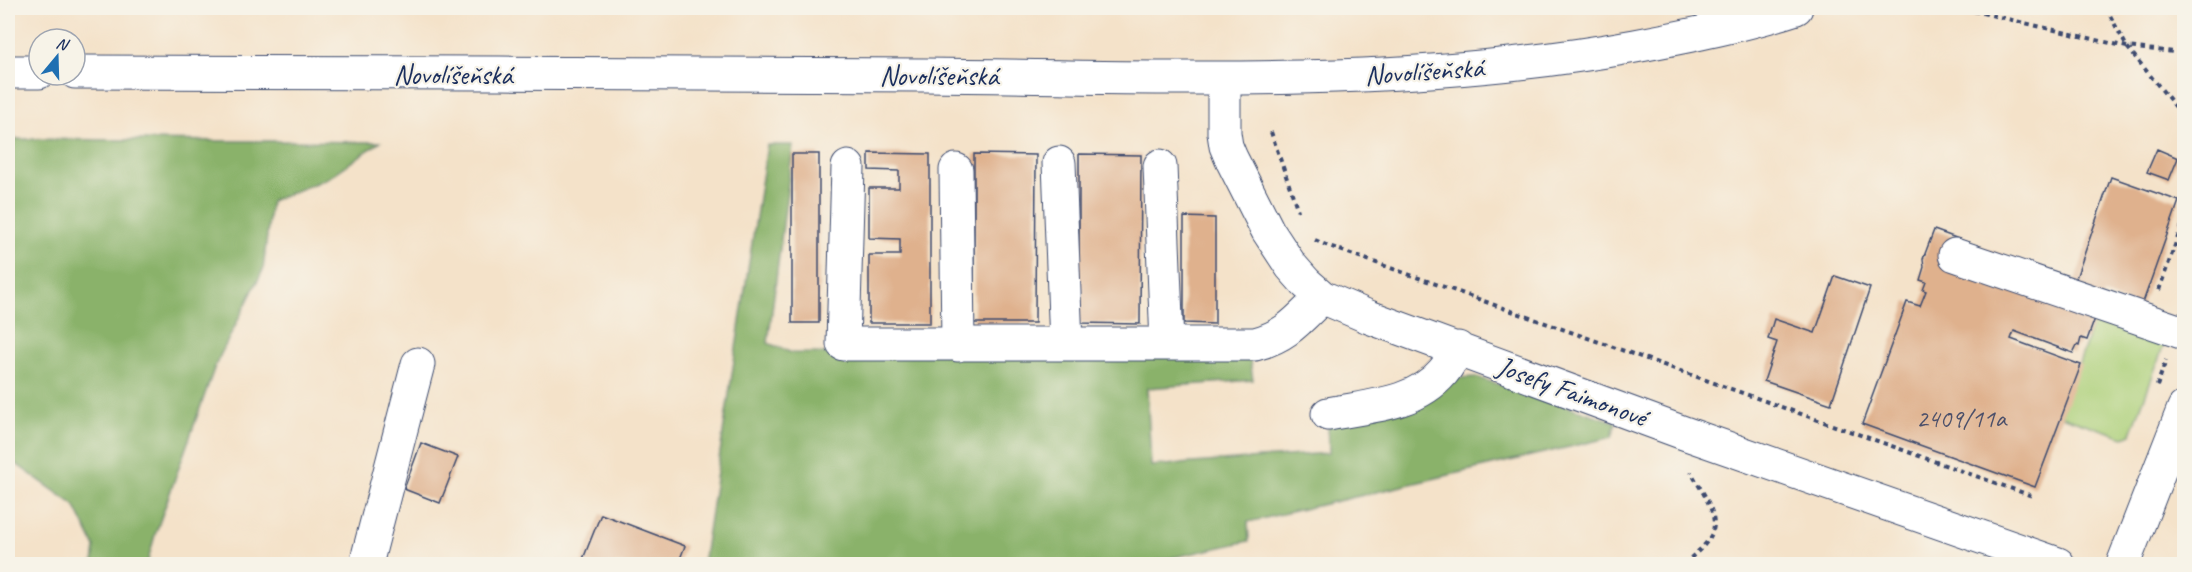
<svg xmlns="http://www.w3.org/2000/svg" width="2192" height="572" font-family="Caveat,sans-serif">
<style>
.green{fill:#add07a;stroke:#64806c;stroke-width:1.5}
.forest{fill:#8ab26a;stroke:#527064;stroke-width:1.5}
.building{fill:#dfb18d}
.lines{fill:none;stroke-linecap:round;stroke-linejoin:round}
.minor-casing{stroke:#3c4a6e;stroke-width:35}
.path{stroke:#3c4a6e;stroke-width:4;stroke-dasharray:4.5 4.5;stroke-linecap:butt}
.minor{stroke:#fff;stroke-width:33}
.labels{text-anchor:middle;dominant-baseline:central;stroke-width:4.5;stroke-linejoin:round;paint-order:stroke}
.number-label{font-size:26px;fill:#4c506a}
.street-label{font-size:28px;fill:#1b2f5e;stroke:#f7f3e8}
</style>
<rect width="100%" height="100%" fill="#f7f3e8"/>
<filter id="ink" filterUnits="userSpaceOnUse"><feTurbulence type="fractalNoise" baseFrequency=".0167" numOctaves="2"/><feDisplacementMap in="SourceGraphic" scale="12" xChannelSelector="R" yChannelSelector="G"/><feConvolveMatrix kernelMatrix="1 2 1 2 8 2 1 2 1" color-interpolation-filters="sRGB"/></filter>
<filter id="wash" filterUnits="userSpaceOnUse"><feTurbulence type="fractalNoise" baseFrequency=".008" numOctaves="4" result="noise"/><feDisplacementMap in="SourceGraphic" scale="24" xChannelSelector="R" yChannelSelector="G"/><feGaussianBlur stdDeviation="1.35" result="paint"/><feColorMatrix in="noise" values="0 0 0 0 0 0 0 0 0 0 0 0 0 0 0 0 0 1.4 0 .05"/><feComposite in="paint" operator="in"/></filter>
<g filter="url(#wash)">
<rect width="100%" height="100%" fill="#f4e2c9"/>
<path class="green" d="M2095 317 2164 345 2131 434 2124 437 2061 416Z"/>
<path class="forest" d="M8 139 380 142 328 178 271 201 263 270 215 366 155 535 147 564H93L95 547 74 505 8 458Z
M767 145H793L768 343 792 353 1249 354 1253 380 1147 388 1151 466 1329 453 1328 427 1456 378 1476 377 1616 422 1612 437 1248 522 1249 541 1143 564H703Z"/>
<g id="blocks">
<path class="building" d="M2157 149 2178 158 2169 180 2147 172Z
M869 153 930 154V323H869V255H900V239L869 238V188H899V171L869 170Z
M792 154H819V323H792Z
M974 154 1036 155 1035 323H974Z
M1079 154 1141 155 1140 324 1079 323Z
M2111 177 2179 201 2141 308 2104 294 2087 340 2081 338 2079 346 2077 345 2073 353 2014 331 2011 339 2081 365 2035 487 1862 424 1907 302 1920 306 1926 291 1923 290 1926 282 1920 280 1924 267 1923 259 1934 230 2075 281Z
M1184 217 1215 218V324L1184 323Z
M1835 276 1870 288 1831 404 1764 381 1777 342 1768 339 1774 319 1815 333Z
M421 443 458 457 440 503 404 489Z
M601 514 685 546 678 564H581Z"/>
</g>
</g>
<g filter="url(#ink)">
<use href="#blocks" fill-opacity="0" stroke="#3c4a6e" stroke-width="1.5"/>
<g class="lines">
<g class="minor-casing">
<path id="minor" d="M8 72H39
M75 72C359 74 642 72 926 75 1162 77 1401 89 1635 46 1689 36 1744 25 1796 8
M1224 78V133L1226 146 1231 158 1268 231 1291 266 1306 283 1322 297 1369 317 1684 433 2058 564
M1059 163 1066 344
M1160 166 1167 344
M848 167 843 344H1255C1287 336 1299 319 1322 297
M956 170 958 345
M1955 255 2184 333
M1328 414C1368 406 1415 405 1443 372 1449 365 1453 356 1458 348
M366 564 418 364
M2123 564 2184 408"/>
</g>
<path class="path" d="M2106 8 2127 47 2184 117
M1965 9 2127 47 2184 53
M1271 132 1298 211
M1315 240 1326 245 2032 496
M2159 290 2184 220
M2157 386 2166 360
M1684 564C1692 556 1704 548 1710 537 1723 518 1700 489 1691 472"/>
<use href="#minor" class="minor"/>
</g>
</g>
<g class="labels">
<g class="number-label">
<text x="1961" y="418">2409/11a</text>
</g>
<g class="street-label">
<text transform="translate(1424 71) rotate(-4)">Novolíšeňská</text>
<text x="453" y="74">Novolíšeňská</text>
<text x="939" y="75">Novolíšeňská</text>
<text transform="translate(1572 391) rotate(20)">Josefy Faimonové</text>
</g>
</g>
<rect width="2192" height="572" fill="none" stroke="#f7f3e8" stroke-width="30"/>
<g transform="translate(57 57) rotate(19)"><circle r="28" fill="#f7f3e8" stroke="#9fa5b1" stroke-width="1.5"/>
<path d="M0-4.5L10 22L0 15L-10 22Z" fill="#1f6fb2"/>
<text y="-9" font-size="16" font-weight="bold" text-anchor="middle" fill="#1b2f5e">N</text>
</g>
</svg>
